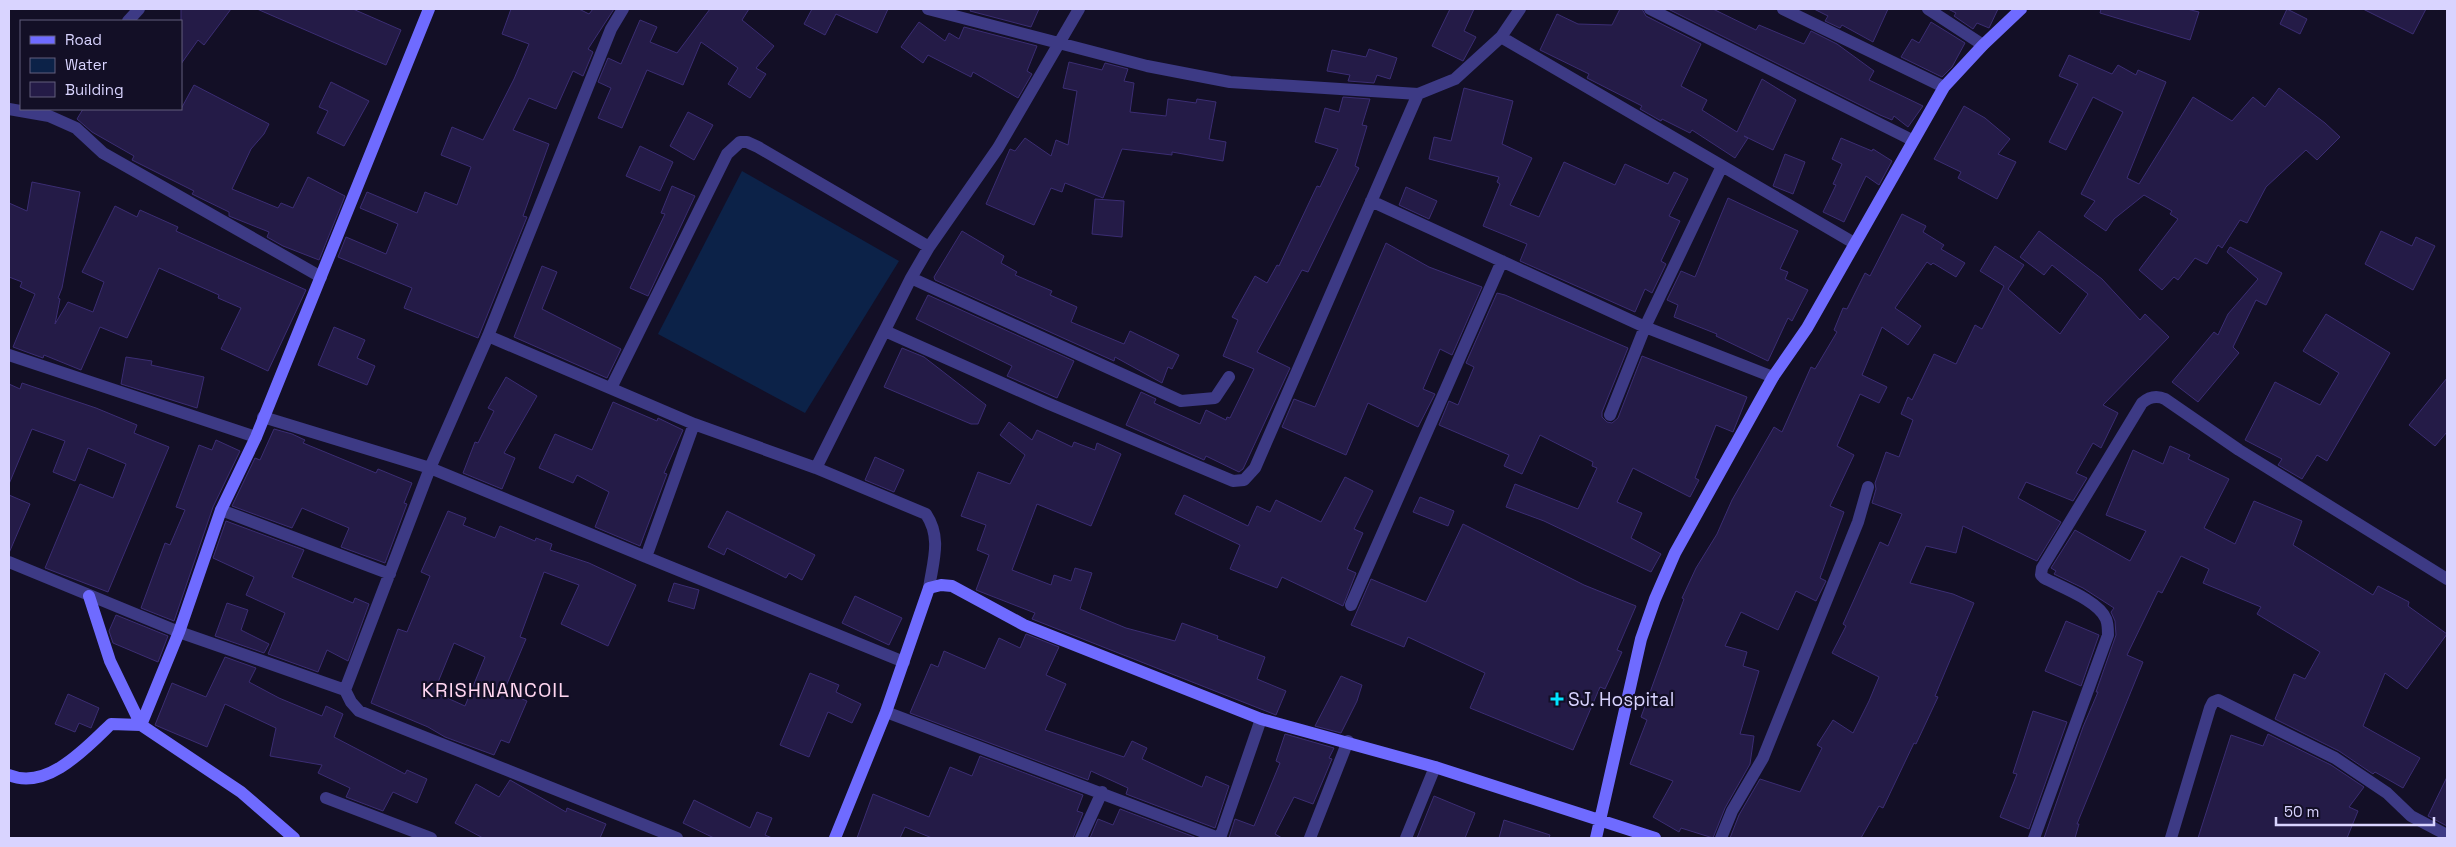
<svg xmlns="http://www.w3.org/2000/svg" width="2456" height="847" font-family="'Space Grotesk',sans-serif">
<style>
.water{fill:#0c2248}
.building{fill:#241b47;stroke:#3b2d73;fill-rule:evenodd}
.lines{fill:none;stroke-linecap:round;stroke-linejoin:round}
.street{stroke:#3d3a85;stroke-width:12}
.secondary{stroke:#6f6bff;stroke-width:12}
.poi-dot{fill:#00e5ff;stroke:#130f26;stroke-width:2}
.labels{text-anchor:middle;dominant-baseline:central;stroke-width:4.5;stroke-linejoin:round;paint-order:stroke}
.poi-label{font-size:19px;fill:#d9d4ff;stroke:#130f26;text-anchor:start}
.neighbourhood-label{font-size:20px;letter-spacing:1px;fill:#ffd6f0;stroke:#130f26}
</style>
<rect width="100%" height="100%" fill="#130f26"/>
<path class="water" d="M742 171 899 261 805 413 658 334Z"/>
<path class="building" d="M181 9H231L204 45 198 40 181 64Z
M257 9H353L401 30 386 65Z
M511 9H579L589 14 593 9H614L588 49 593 52 583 76 573 71 556 109 529 98 513 130 549 144 523 216 527 217 478 338 404 308 412 288 338 257 346 237 386 254 398 224 360 208 367 192 417 213 425 192 457 205 471 167 441 155 452 127 483 140 514 79 529 44 502 34Z
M710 9H749L742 20 774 46 756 68 766 74 750 98 728 84 738 68 701 42 683 85 647 70 622 128 598 118 611 88 598 82 608 58 621 64 640 20 657 27 650 42 677 53Z
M812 9H888L877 33 836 14 825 35 804 24Z
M971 9H1039L1031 27 970 11Z
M1450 9H1474L1464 31 1476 37 1463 61 1432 46Z
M1620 9H1642L1646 16 1701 44 1681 86 1707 100 1702 110 1737 132 1762 79 1796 100 1773 150 1744 136 1748 138 1735 158 1692 130 1690 133 1662 119 1661 121 1640 109 1642 106 1587 78 1589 74 1540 50 1557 14 1578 24 1612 25Z
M1668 9H1713L1756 30 1759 25 1804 44 1811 31 1837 44 1874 71 1869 80 1923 106 1908 127 1894 116 1892 120 1880 115Z
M1814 9H1888L1873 42 1842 25 1840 28 1825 21 1828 16Z
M1948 9H1998L1989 28 1977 23 1973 29 1954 16 1956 13Z
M2101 9H2187L2199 12 2190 40 2100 13Z
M2287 9 2307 19 2300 34 2280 24Z
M2363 9H2426L2413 34Z
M919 22 945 41 949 33 959 39 964 27 1037 46 1027 71 1032 74 1018 98 973 72 971 77 928 55 923 63 901 47Z
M1931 22 1965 43 1952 67 1942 77 1901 57 1912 39 1919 43Z
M1369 49 1397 58 1390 79 1377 75 1374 83 1348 81 1350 75 1327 71 1332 50 1366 57Z
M2069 55 2112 74 2118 65 2136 75 2138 70 2166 82 2127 178 2139 184 2193 97 2232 121 2253 97 2265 107 2279 88 2325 123 2340 137 2317 160 2306 150 2266 187 2247 223 2240 220 2222 248 2218 245 2207 264 2195 258 2178 280 2174 277 2162 290 2139 270 2178 219 2170 214 2172 211 2144 195 2114 219 2106 231 2084 216 2095 201 2081 194 2123 112 2093 97 2066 150 2049 142 2078 84 2059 76Z
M1069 62 1102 70 1105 63 1128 69 1124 81 1134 83 1130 112 1166 116 1168 99 1196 103 1197 99 1216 102 1209 139 1226 142 1223 161 1172 152V155L1122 149 1103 198 1065 183 1062 192 1051 188 1034 225 986 204 1010 149 1015 151 1025 138 1051 156 1056 140 1068 145 1077 91 1063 88Z
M331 82 369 101 344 146 317 133 328 111 319 107Z
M194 85 269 124 264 134 251 149 232 189 278 208 281 203 293 208 308 177 345 196 319 260 283 246 267 237 269 232 229 216V212L192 194 194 191 132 160 134 156 92 132 77 119 83 109H181Z
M1464 88 1513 101 1502 144 1532 158 1510 205 1539 217 1564 162 1615 185 1625 164 1668 184 1674 172 1688 179 1669 216 1680 221 1661 261 1666 264 1652 293 1645 289 1635 312 1520 261 1527 244 1483 226 1500 184 1497 182 1499 177 1429 159 1434 137 1451 141Z
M1343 97 1370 99 1362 125 1367 126 1355 166 1359 168 1308 272 1302 270 1257 352 1290 368 1243 469 1239 472 1206 456 1204 460 1126 425 1141 392 1156 399 1154 403 1200 424 1206 410 1226 420 1227 417 1230 418 1254 369 1223 356 1238 320 1232 317 1255 276 1267 283 1277 265 1279 266 1317 186 1320 187 1338 149 1315 142 1325 108 1339 112Z
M1964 106 1985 118 2010 139 1998 154 2016 162 1997 199 1958 178 1961 172 1934 159Z
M688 112 713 125 694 160 670 146Z
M1841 138 1872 151 1873 149 1892 161 1879 185 1866 176 1844 222 1823 212 1836 185 1833 184 1842 164 1832 159Z
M640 146 673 162 660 191 626 176Z
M1785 154 1805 162 1793 194 1773 186Z
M32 182 80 192 62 288 58 298 60 299 55 324 68 302 93 312 104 282 82 272 115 206 137 217 140 210 178 227 176 231 306 290 268 371 221 349 241 308 218 298 219 295 159 268 127 338 100 327 81 370 44 355 43 358 13 347 35 294 20 287 22 282 9 277V203L27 211Z
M672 186 695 196 648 296 630 288 665 214 661 213Z
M1406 187 1437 201 1429 219 1399 205Z
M1728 198 1798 231 1780 269 1788 272 1785 279 1808 290 1792 321 1788 318 1768 361 1716 336 1717 334 1674 317 1678 305 1667 300 1681 271 1695 277Z
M1095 199 1124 201 1122 237 1092 234Z
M1902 214 1926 226 1923 232 1944 245 1941 249 1965 263 1956 277 1933 263 1931 265 1927 262 1895 308 1921 326 1908 345 1882 327 1862 375 1887 387 1879 403 1860 394 1837 446 1854 455 1830 506 1844 512 1820 578 1826 581 1816 601 1796 591 1778 630 1741 612 1725 646 1747 652 1743 666 1759 671 1740 734 1754 736 1750 764 1725 808 1713 838 1681 828 1679 832 1653 817 1673 781 1630 764 1647 720 1641 717 1684 599 1682 598 1696 568 1717 534 1732 500 1774 427 1782 432 1811 367 1815 369 1837 332 1834 330 1843 308 1847 309 1865 273 1870 276Z
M962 231 1004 256 1001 263 1017 272 1015 275 1052 291 1050 295 1077 307 1071 322 1124 344 1130 331 1179 355 1172 369 1168 367 1162 383 1115 357 1114 361 935 280 934 277Z
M2039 231 2102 279 2140 320 2145 314 2169 337 2103 405 2118 413 2101 448 2093 443 2076 473 2087 478 2073 501 2026 482 2018 498 2061 522 2037 561 1963 526 1956 553 1926 546 1910 583 1953 594 1974 603 1935 696 1938 697 1916 744 1914 743 1883 808 1879 806 1861 838H1730L1739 815 1760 779 1800 792 1822 748 1817 745 1833 720 1853 733 1869 701 1879 677 1832 653 1846 626 1843 624 1880 542 1888 546 1902 514 1872 503 1876 489 1875 483 1886 452 1899 457 1913 420 1901 414 1908 397 1912 400 1934 354 1956 364 1975 325 1982 329 2004 286 1980 271 1995 246 2024 265 2008 289 2060 334 2088 294 2052 265 2044 275 2020 257Z
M2381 231 2412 246 2416 237 2435 246 2413 290 2365 264Z
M1386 243 1429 267 1482 287 1452 355 1440 349 1423 389 1435 394 1418 427 1368 403 1346 455 1282 427 1294 399 1315 407Z
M2230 247 2282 273 2266 305 2256 300 2233 347 2239 353 2198 402 2172 382 2214 332 2218 335 2228 314 2258 279 2227 252Z
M542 266 557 272 542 309 621 349 607 378 514 337Z
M1497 293 1505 295 1628 348 1602 412V417L1607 422 1612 423 1618 418 1642 356 1747 397 1733 432 1716 425 1695 478 1699 480 1690 497 1633 468 1617 502 1642 513 1631 538 1661 554 1651 572 1544 521 1506 507 1515 484 1578 509 1597 468 1592 466 1593 462 1540 435 1522 474 1504 466 1509 455 1439 425 1449 401 1458 405 1474 367 1466 363Z
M928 295 1074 361 1057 398 1007 376 1012 366 916 319Z
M2326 314 2390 353 2327 461 2317 455 2302 479 2278 465 2282 459 2245 440 2275 382 2320 405 2339 373 2303 351Z
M334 327 365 340 357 358 375 366 367 385 318 365Z
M902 348 924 357 986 405 978 424H971L884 387Z
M126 357 152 361 151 365 204 377 197 408 121 384Z
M506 377 537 396 504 453 515 458 502 489 463 473 475 442 478 443 494 411 488 408Z
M2447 378V432L2435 446 2409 425Z
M22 383 96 408 137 425 134 433 169 447 108 592 45 568 80 484 113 498 126 464 88 448 75 481 53 472 65 441 32 429 9 484V384L20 389Z
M613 402 657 421 658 418 683 430 664 473 667 474 640 546 595 527 609 492 577 475 573 483 539 468 555 434 592 450Z
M1009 422 1032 440 1037 430 1072 447 1074 442 1095 450 1097 443 1121 454 1091 526 1037 504 1012 570 1051 585 1054 575 1071 581 1075 568 1092 573 1080 609 1126 628 1175 641 1182 623 1218 636 1217 639 1265 657 1257 679 1286 691 1276 715 1032 619 1035 613 976 590 989 555 977 550 986 525 961 516 978 472 1010 484 1025 455 1000 435Z
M274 429 292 434 305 440 303 443 376 473 378 469 412 483 404 503 407 504 385 563 341 547 349 528 302 508 292 528 232 506 255 458 260 460Z
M216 440 240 451 213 507 174 621 141 608 165 543 170 545 185 510 176 507 199 445 212 450Z
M2170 446 2190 455 2188 459 2229 479 2204 528 2235 544 2254 501 2302 521 2293 545 2373 595 2378 586 2409 602 2408 606 2447 634 2407 689 2385 673 2363 726 2420 758 2403 788 2375 772 2373 774 2339 751 2275 719 2294 674 2305 679 2320 652 2257 614 2261 607 2203 583 2209 569 2181 556 2162 593 2158 591 2127 655 2143 662 2077 824H2079L2075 838H2044L2083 727 2098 692H2096L2116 635 2115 621 2111 612 2114 608 2083 588 2054 574 2056 571 2051 568 2075 530 2130 561 2146 531 2106 515 2133 450 2163 464Z
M875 457 904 470 894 492 865 480Z
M1345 477 1373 491 1354 529 1363 533 1347 569 1356 573 1343 606 1282 577 1277 588 1230 569 1240 545 1175 514 1184 495 1248 526 1257 506 1270 512 1276 500 1321 522Z
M9 495 30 504 9 553Z
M1420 497 1454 511 1448 526 1413 512Z
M448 511 466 518 463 525 495 538 500 526 535 541 536 538 552 544 550 550 589 563 636 585 608 646 561 624 579 585 544 572 520 637 526 639 504 691 527 701 509 743 501 740 494 755 445 737 428 727 371 703 398 629 407 632 430 576 421 572ZM454 643 485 657 465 706 434 692Z
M727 511 815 555 802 580 789 573 786 578 727 548 724 555 708 547Z
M226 521 304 550 292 577 353 603 355 598 369 604 348 661 327 650 318 672 268 654 285 613 246 595 254 577 213 558Z
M1463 524 1584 585 1636 606 1617 650 1622 652 1605 689 1600 687 1573 750 1470 708 1485 673 1408 637 1404 647 1351 625 1371 579 1426 602Z
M674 583 699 590 694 609 668 601Z
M855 596 902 618 889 645 842 623Z
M227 603 248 610 241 630 269 644 264 653 215 636Z
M116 615 168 636 158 662 113 643 109 631Z
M2066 621 2099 635 2081 686 2045 671Z
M1026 634 1059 647 1046 675 1066 684 1045 730 1124 757 1132 741 1147 748 1142 759 1202 787 1206 776 1229 786 1215 828 1126 794 1128 788 1091 771 1088 780 910 713 931 664 938 667 944 651 985 669 999 638 1020 648Z
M225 657 256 668 249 682 279 698 322 716 326 706 343 714 334 737 405 774 407 770 427 779 417 803 393 792 383 811 346 797 350 788 318 773 322 765 270 756 276 728 225 704 207 747 155 725 172 683 206 697Z
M810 673 839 685 836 692 861 704 852 723 828 712 809 757 780 745Z
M1341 676 1362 685 1357 701 1341 733 1315 726Z
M68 694 99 708 91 728 79 723 75 732 55 724Z
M2033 711 2067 722 2029 829 2000 817 2017 774 2013 773Z
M1285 734 1334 748 1329 758 1332 759 1313 804 1294 797 1275 834 1282 838H1229L1235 819 1254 826 1280 763 1276 761Z
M2268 734 2331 765 2364 787 2349 807 2358 811 2347 838H2198L2231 735 2263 746Z
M980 756 1083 795 1077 811 1083 813 1073 838H932L905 827 900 838H857L873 794 929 817 950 767 972 776Z
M2447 777V826L2428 816Z
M510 780 566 812 567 808 606 824 600 838H483L455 823 476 784 499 797Z
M1434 796 1475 813 1465 838H1417Z
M694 800 750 828 757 812 772 818 765 835 772 838H714L683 823Z
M1120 809 1197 838H1090L1098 819 1113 825Z
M1504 820 1550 835 1549 838H1499Z"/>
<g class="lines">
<path class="street" d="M928 9 1147 66 1230 82 1418 94
M1650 9 1912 140
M1783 9 1944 87
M1928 9 1983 45
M128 21 139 9
M1501 37 1854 243
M9 109 49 116 76 128 103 153 321 277
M1371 201 1645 327 1773 377
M911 278 1181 401 1215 398 1229 377
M885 331 1047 403 1233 481 1244 480 1255 468 1418 94 1455 79 1501 37 1520 9
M488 336 694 424 816 468 926 514C942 538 933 561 929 588
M9 355 256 437
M611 388 727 154 740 142H747L758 147 929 247
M1610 415 1645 327 1722 166
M263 417 430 468 646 557 694 424
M816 468 911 278 929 247 998 148 1079 9
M221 510 390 574
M646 557 904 662
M9 562 179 632 345 690 351 702 359 711 677 838
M1351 605 1502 261
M345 690 430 468 488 336 611 29 623 9
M886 712 1219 838
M326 798 431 838
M1081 838 1102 792
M1220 838 1261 719
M1310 838 1348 741
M1406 838 1435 767
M1721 838 1732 811 1763 758 1858 522 1868 487
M2034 838 2108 635C2108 630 2108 624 2106 619 2099 601 2061 587 2044 578L2041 575 2042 568 2142 403C2149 397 2156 395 2165 399L2239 450 2447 579
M2171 838 2210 708 2213 702 2218 700 2335 758 2387 793 2411 816 2447 835"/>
<path class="secondary" d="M89 596 110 661 141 725 241 792 294 838
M141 725 179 632 221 510 256 437 429 9
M9 775C47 791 86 748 111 724L141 725
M835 838 886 712 929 588 941 585 952 586 1024 625 1261 719 1435 767 1655 838
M1596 838 1641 639 1655 599 1675 553 1773 377 1807 328 1944 87 1983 45 2021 9"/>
</g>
<path class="poi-dot" d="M1554.5 691.5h5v5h5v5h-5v5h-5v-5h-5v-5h5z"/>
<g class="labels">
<g class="poi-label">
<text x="1568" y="699">SJ. Hospital</text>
</g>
<g class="neighbourhood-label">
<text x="496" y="690">KRISHNANCOIL</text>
</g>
</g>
<rect width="2456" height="847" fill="none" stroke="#d9d4ff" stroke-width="20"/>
<rect x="20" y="20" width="162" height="90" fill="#130f26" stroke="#625e7d"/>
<rect x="30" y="36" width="25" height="8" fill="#6f6bff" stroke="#625e7d"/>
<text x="65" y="45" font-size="15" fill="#d9d4ff">Road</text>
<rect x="30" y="58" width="25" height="15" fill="#0c2248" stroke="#625e7d"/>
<text x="65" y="70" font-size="15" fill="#d9d4ff">Water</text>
<rect x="30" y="82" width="25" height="15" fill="#241b47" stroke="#625e7d"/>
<text x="65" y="95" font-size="15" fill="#d9d4ff">Building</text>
<path d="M2276 817v8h158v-8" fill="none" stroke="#d9d4ff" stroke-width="2.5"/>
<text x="2284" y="817" font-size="15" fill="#d9d4ff" stroke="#130f26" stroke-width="4" paint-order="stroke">50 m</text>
</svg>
